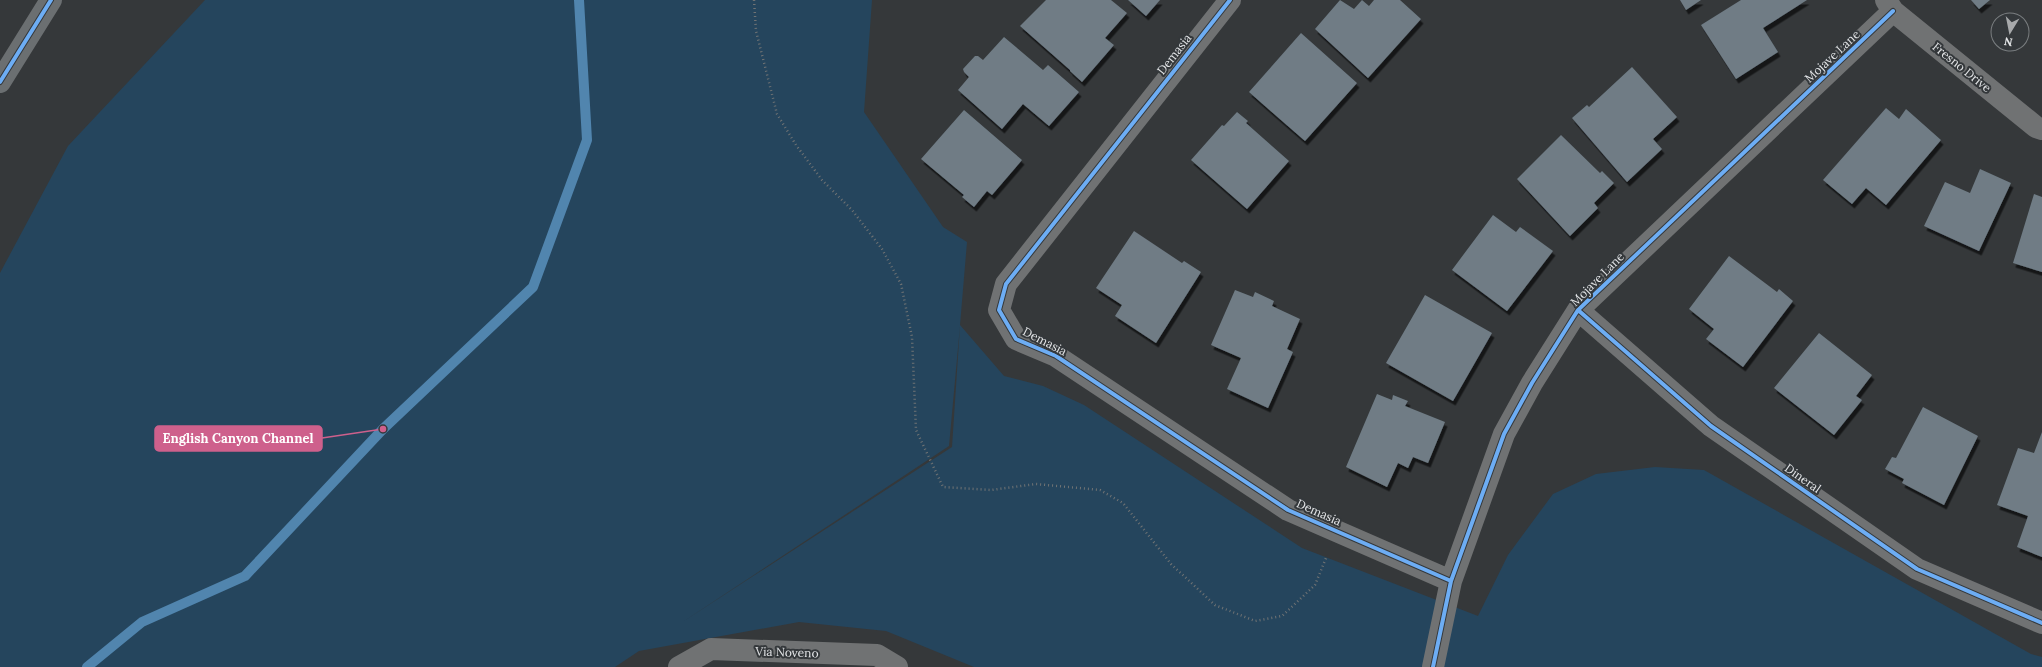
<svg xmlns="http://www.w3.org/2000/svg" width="2042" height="667" font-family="Lora,serif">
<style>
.green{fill:#25455d;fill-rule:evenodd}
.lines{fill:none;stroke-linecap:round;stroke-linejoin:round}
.stream{stroke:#5185ae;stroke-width:10}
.building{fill:#6f7c85;filter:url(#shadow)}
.path{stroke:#707374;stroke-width:2.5;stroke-dasharray:1 3;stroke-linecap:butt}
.minor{stroke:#707273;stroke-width:22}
.secondary{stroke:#6b6f71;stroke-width:22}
.cycleway-casing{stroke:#34383b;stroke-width:6}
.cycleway{stroke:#6dadf4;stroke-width:4}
.labels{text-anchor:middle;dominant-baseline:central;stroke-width:4;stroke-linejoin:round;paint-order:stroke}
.street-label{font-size:12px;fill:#e4e6e8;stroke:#34383b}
.leader{fill:none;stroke:#ce608c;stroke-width:1.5}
.callout-dot{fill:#ce608c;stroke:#34383b;stroke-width:1.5}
.callout{fill:#ce608c;stroke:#ce608c;stroke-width:1.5}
.callout-label{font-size:13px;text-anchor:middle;font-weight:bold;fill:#fff}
</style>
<defs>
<filter id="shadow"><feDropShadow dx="2.5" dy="4.5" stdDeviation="0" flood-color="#0009"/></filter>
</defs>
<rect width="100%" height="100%" fill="#35383a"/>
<path class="green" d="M205 0H872L864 112 943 227 967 242 960 325 1004 376 1043 386 1084 405 1302 548 1478 616 1508 555 1553 494 1596 474 1655 467 1704 470 2031 654 2042 657V667H974L886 631 799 622 639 651 615 667H0V273L68 146ZM960 326 952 447 681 623 949 446Z"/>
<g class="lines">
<path class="stream" d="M87 667 142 622 245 576 383 429 533 287 587 140 579 0"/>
</g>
<path class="building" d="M1046 0H1111L1127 13 1105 38 1114 45 1082 82 1070 71V70L1020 26Z
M1128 0H1160L1146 16Z
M1340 0 1354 9 1362 0 1369 6 1374 0H1400L1421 19 1368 78 1315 29Z
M1680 0H1701L1686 10Z
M1741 0H1807L1763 28 1778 52 1736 79 1701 25Z
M1971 0H1990L1979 9Z
M1301 33 1357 83 1305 141 1249 92Z
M1004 37 1043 70 1048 65 1079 92 1049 126 1023 104 1002 129 958 90 969 77 964 72 963 69 975 56H978L983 60Z
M1632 67 1677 117 1653 139 1662 149 1627 182 1572 118 1587 105 1589 107Z
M1886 108 1899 119 1906 109 1941 140 1886 205 1866 188 1852 204 1823 180Z
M964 110 1022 160 992 195 987 191 974 207 962 197 964 195 921 159Z
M1237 112 1248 121 1246 123 1289 161 1247 209 1191 160 1222 125 1224 126Z
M1561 135 1600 173 1602 171 1614 183 1594 203 1598 208 1570 236 1517 179Z
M1980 169 2011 183 1979 251 1924 226 1945 182 1970 193Z
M2034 194 2042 197V272L2013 263Z
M1493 215 1516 232 1520 227 1553 251 1507 311 1452 270Z
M1134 231 1182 263 1184 261 1201 272 1156 343 1115 316 1122 305 1096 288Z
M1729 256 1777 292 1779 289 1793 301 1743 367 1706 339 1714 329 1689 309Z
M1235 290 1253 297 1255 292 1274 301 1272 306 1300 319 1287 349 1293 352 1268 408 1227 389 1241 358 1211 345Z
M1425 295 1492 333 1453 401 1386 363Z
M1819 333 1872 375 1856 396 1862 400 1834 435 1774 388Z
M1377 394 1392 400 1393 395 1408 401 1405 406 1445 422 1428 463 1413 457 1408 468 1398 463 1387 487 1346 467Z
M1923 407 1978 436 1944 505 1902 483 1904 479 1885 469 1892 457 1896 458Z
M2042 432V557L2017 547 2028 516 1997 505 2018 448 2034 453Z"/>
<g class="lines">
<path class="path" d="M754 0 756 31 777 114 796 145 822 180 852 210 882 249 901 284 912 337 916 430 943 487 991 490 1036 484 1100 490 1123 503 1171 564 1215 605 1255 621 1282 616 1315 585 1326 558"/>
<path class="minor" d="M1230 0 1006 284 999 310 1016 339 1056 356 1288 510 1451 581
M1886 0 1893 11 2036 127 2042 129
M1578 310 1711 426 1917 569 2042 623
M679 667 711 649 877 655 897 667
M1433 667 1451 581 1504 434 1532 383 1578 310 1893 11"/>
<path class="secondary" d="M0 82 51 0"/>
<g class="cycleway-casing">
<path id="cycleway" d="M1230 0 1006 284 999 310 1016 339 1056 356 1288 510 1451 581
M0 82 51 0
M1578 310 1711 426 1917 569 2042 623
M1433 667 1451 581 1504 434 1532 383 1578 310 1893 11"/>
</g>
<use href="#cycleway" class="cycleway"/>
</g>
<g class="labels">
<g class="street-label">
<text transform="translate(1174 54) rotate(-52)">Demasia</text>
<text transform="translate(1832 56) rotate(-43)">Mojave Lane</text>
<text transform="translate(1962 67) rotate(39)">Fresno Drive</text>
<text transform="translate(1597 279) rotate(-45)">Mojave Lane</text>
<text transform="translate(1045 341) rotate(27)">Demasia</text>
<text transform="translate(1803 478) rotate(35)">Dineral</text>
<text transform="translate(1319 512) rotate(24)">Demasia</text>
<text transform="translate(787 652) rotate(2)">Via Noveno</text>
</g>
</g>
<path class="leader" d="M383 429L322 438"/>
<circle class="callout-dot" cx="383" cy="429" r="4"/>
<rect class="callout" x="155" y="426" width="167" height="25" rx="4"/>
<g class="callout-label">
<text x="238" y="443">English Canyon Channel</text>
</g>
<g transform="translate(2010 32) rotate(190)"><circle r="19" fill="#34383b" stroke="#7a7e80"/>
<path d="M0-3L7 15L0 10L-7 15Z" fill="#a7a9ab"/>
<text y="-6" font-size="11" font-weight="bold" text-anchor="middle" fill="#e4e6e8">N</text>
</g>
</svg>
